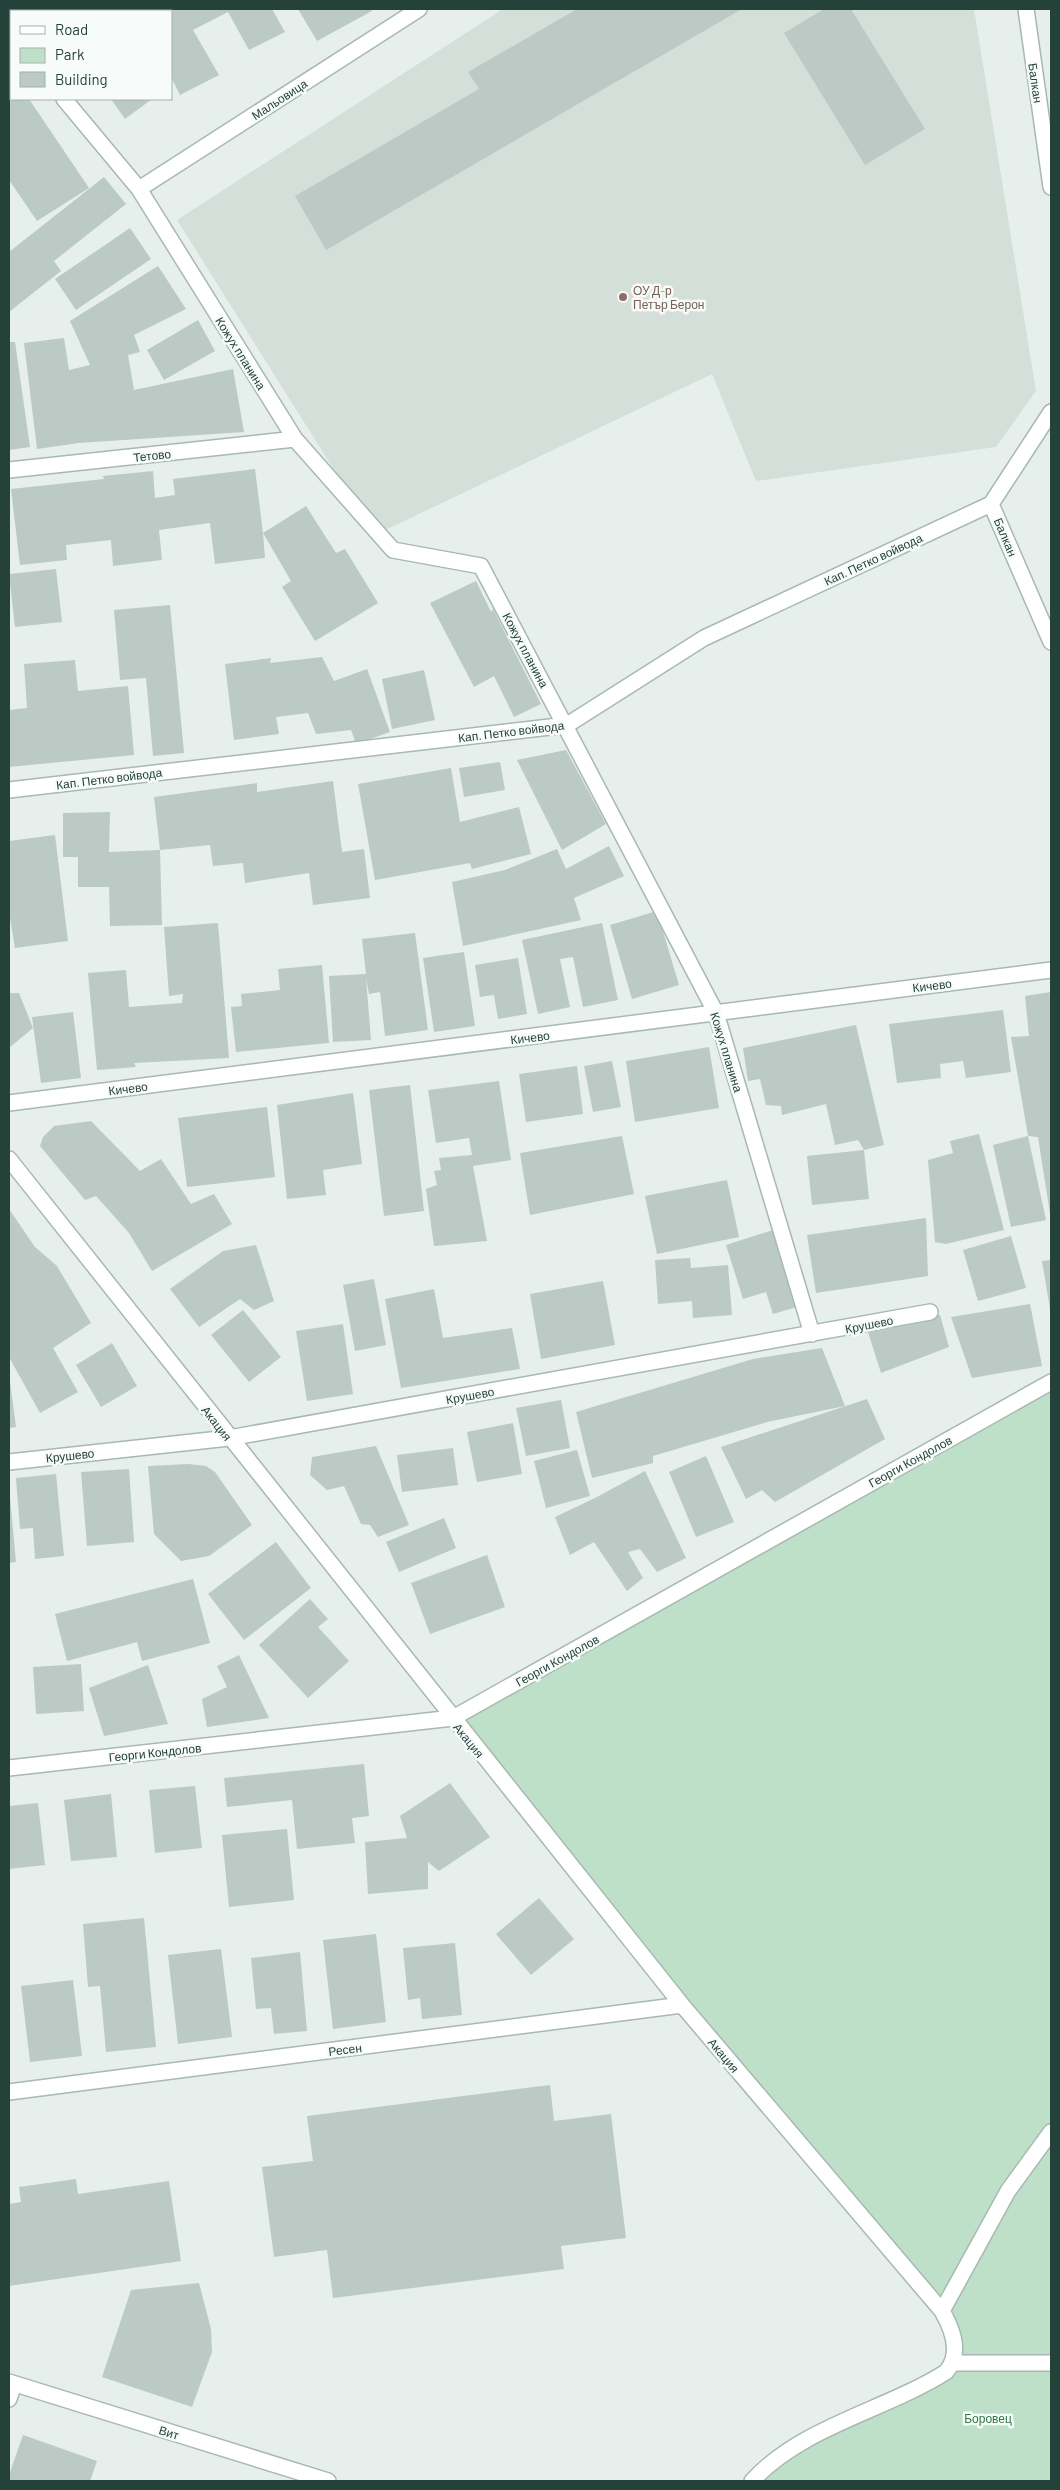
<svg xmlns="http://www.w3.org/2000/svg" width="1060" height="2490" font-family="Barlow,sans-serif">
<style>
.built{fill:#d4dfda}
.green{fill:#bfe0c8}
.building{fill:#bbcac4}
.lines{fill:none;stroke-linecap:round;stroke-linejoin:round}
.minor-casing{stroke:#a8b8b2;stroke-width:18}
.minor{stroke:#fff;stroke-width:15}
.education-dot{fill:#8d6e63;stroke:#f7fbf9;stroke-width:2}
.labels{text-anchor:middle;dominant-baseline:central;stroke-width:5;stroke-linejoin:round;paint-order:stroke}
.street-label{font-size:12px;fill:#24423a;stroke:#f7fbf9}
.education-label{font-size:12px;fill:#785e54;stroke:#f7fbf9;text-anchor:start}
.park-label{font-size:12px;fill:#2d7a4b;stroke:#f7fbf9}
</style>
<rect width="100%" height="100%" fill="#e6efeb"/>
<path class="built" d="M503 9H974L1036 391 996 447 756 481 712 374 375 535 177 220Z"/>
<path class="green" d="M1051 1382V2481H752L760 2472 946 2372 950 2326 453 1718Z"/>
<path class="building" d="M100 9H145L142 11H97Z
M175 9H272L285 32 249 50 228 12 193 30 219 75 180 95 171 77V10Z
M298 9H371L372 11 317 41Z
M577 9H742L326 250 295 196 479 89 468 72Z
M824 9H851L925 129 865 165 784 33Z
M9 74 11 77V99H29L89 188 37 221 9 180Z
M111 99H152L125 119Z
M104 177 126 204 54 261 61 271 9 312V252Z
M130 228 151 259 76 310 55 279Z
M158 266 186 309 134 335 140 352 128 355 134 390 233 369 244 432 79 443 37 449 24 343 64 338 69 370 90 365 70 321Z
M198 320 215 351 164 380 147 350Z
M9 342H15L30 447 9 450Z
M255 469 263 533 306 506 336 553 345 549 378 603 315 641 282 587 291 581 263 533 265 558 215 564 210 523 159 530 162 560 113 566 111 540 66 545 67 560 20 565 11 489 104 479 103 476 153 471 155 498 175 495 173 479Z
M56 569 62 622 15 627 9 574Z
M476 581 491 612 493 609 541 704 514 717 494 676 474 687 430 603Z
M170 605 184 753 153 756 146 678 120 680 114 610Z
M322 657 334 681 367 669 390 732 356 744 351 730 316 734 308 713 276 717 279 734 234 740 225 664 271 658 270 663Z
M75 660 78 691 128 686 134 755 9 767V710L27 708 24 664Z
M424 670 435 720 392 729 382 679Z
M566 750 606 824 562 850 517 760Z
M500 762 505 790 464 797 459 768Z
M451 768 460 822 519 807 531 854 472 869 470 863 375 880 358 784Z
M333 781 342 852 364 849 370 898 313 905 309 873 245 883 243 863 213 866 210 845 160 850 162 925 110 926 109 887H78V857H63V813L110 812 109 852 160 850 154 797 257 783V792Z
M55 835 68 941 15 948 9 911V841Z
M609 846 624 876 574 898 581 920 463 946 452 882 505 870 557 849 566 869Z
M657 911 679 985 632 999 610 925Z
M218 923 229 1058 134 1063 136 1067 97 1070 88 973 126 970 129 1007 182 1003 183 994 169 996 164 927Z
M602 923 618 1000 583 1007 573 957 560 959 570 1007 538 1014 522 940Z
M415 933 428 1030 385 1036 380 992 369 994 366 978 371 1040 333 1042 329 976 366 974 362 939Z
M464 952 475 1026 434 1032 423 958Z
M518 958 527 1014 498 1019 494 995 480 997 475 965Z
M322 965 329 1043 236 1052 231 1007 242 1006 241 994 280 990 278 969Z
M1051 992V1214H1050L1038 1137 1028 1136 1011 1037 1029 1036 1025 996Z
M9 993H19L33 1028 9 1048Z
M1003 1010 1011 1072 966 1078 963 1061 940 1064 941 1078 897 1083 889 1024Z
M73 1012 81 1078 41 1083 32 1017Z
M856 1025 884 1145 864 1150 858 1140 835 1145 826 1104 782 1115 781 1106 766 1105 760 1079 748 1081 743 1048Z
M709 1047 719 1108 635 1122 626 1061Z
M612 1061 621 1107 593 1112 584 1066Z
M577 1066 583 1114 526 1122 519 1074Z
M499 1081 511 1160 473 1166 487 1241 434 1246 426 1189 437 1185 434 1171 441 1170 439 1158 472 1155 469 1138 436 1143 428 1090Z
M410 1085 424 1211 384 1216 369 1090Z
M353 1093 362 1164 323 1170 326 1195 287 1199 277 1105Z
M267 1107 275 1177 187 1187 178 1118Z
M91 1121 140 1171 161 1159 191 1204 214 1194 232 1224 152 1271 129 1233 96 1196 85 1200 40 1146 43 1137 54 1126Z
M979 1134 1004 1230 946 1244 935 1242 928 1160 953 1153 950 1141Z
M622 1136 634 1194 530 1215 520 1153Z
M1028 1136 1046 1220 1011 1227 993 1145Z
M864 1150 869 1199 812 1205 807 1156Z
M727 1180 739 1237 657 1254 645 1196Z
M9 1209 35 1247 57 1266 91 1323 53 1348 78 1392 40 1413 9 1357Z
M926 1218 928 1276 816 1293 807 1235Z
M773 1230 797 1307 773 1314 766 1292 743 1299 726 1245Z
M1011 1236 1026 1288 978 1301 963 1250Z
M256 1245 274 1301 254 1310 240 1299 199 1327 170 1289 223 1251Z
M690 1258 691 1268 728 1265 732 1315 693 1318 692 1301 658 1304 655 1260Z
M1051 1260V1309H1050L1042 1261Z
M374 1279 386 1345 355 1351 343 1285Z
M603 1281 615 1345 541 1359 530 1294Z
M434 1289 443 1338 512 1328 520 1369 401 1388 385 1299Z
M1030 1304 1042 1366 972 1378 951 1317Z
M243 1310 281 1357 249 1382 211 1335Z
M940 1315 949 1347 881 1373 867 1329Z
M343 1324 353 1394 307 1401 296 1331Z
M112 1343 137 1386 101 1407 76 1365Z
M822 1348 845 1406 767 1422 653 1456V1463L592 1478 576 1412 753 1359Z
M10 1381 16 1427 9 1428V1382Z
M867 1399 885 1439 775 1502 762 1490 746 1499 721 1447Z
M561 1400 570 1448 526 1456 516 1408Z
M513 1423 522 1474 477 1482 467 1432Z
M376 1446 409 1525 378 1537 370 1525 361 1524 344 1486 327 1490 310 1475 312 1457Z
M453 1448 458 1485 402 1492 397 1455Z
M577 1450 590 1496 546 1508 534 1461Z
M706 1456 734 1522 696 1537 669 1472Z
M188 1464 206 1466 215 1472 252 1525 209 1556 181 1561 154 1534 148 1466Z
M129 1469 134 1542 87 1546 81 1472Z
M645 1471 686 1558 657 1572 640 1549 628 1552 643 1578 627 1591 594 1542 570 1555 555 1517 595 1498Z
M56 1474 64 1556 35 1559 33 1528 20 1529 16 1478Z
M9 1486 16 1562 9 1563Z
M444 1518 456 1548 399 1572 386 1542Z
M276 1542 311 1588 244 1640 208 1594Z
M487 1555 505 1607 430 1634 411 1583Z
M193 1579 210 1643 142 1661 137 1642 67 1661 55 1614Z
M310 1599 328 1619 318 1627 349 1661 308 1698 259 1645Z
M239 1655 269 1718 207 1727 202 1699 227 1687 217 1666Z
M81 1664 84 1711 36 1714 33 1667Z
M148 1665 168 1724 104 1736 89 1688Z
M364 1764 369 1816 352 1818 355 1843 297 1849 292 1800 227 1807 224 1778Z
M450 1783 490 1837 439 1871 428 1862V1889L368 1894 365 1842 407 1838 400 1816Z
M195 1786 202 1848 155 1853 149 1790Z
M111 1794 117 1857 71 1861 64 1800Z
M38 1803 45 1865 9 1869V1806Z
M287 1829 294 1900 229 1907 222 1835Z
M539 1898 574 1939 531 1975 496 1934Z
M144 1918 156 2047 106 2052 100 1986 88 1987 83 1924Z
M376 1934 386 2022 333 2029 323 1940Z
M455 1943 462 2015 422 2019 420 1998 408 2000 403 1948Z
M221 1949 232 2037 178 2044 168 1955Z
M300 1952 307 2031 274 2034 271 2008 256 2009 251 1958Z
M73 1980 82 2056 30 2062 21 1986Z
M550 2085 554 2121 611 2114 626 2238 561 2246 564 2269 333 2298 327 2250 274 2257 262 2167 313 2161 307 2116Z
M76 2179 78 2194 169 2181 181 2261 9 2286V2204L21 2202 19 2187Z
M199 2283 211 2329 212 2352 192 2407 102 2377 131 2290Z
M23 2435 97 2461 90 2481H9V2475Z"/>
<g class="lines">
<g class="minor-casing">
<path id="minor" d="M1026 9 1051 187
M9 32 11 35
M64 99 139 189 295 439 393 550 481 566 716 1013 812 1334
M139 189 419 9
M1051 412 991 504 1051 642
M9 470 295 439
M9 790 567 725 704 638 991 504
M9 1103 1051 970
M9 1159 682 2005 942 2311C953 2330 962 2354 946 2372 884 2411 803 2426 752 2481
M9 1462 229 1438 930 1312
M9 1768 453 1718 1051 1382
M9 2092 682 2005
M942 2311 1008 2191 1051 2132
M953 2363H1051
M9 2382 328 2481
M9 2399 14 2384"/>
</g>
<use href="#minor" class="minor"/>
</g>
<circle class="education-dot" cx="623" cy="297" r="5"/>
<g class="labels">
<g class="street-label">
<text transform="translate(1036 83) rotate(82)">Балкан</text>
<text transform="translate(279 99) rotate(-33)">Мальовица</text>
<text transform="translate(241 353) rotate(58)">Кожух планина</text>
<text transform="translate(152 455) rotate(-6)">Тетово</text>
<text transform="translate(1006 537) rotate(67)">Балкан</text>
<text transform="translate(873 559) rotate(-25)">Кап. Петко войвода</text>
<text transform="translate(526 650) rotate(62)">Кожух планина</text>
<text transform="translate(511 731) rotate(-7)">Кап. Петко войвода</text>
<text transform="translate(109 778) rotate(-7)">Кап. Петко войвода</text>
<text transform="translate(932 985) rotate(-7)">Кичево</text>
<text transform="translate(530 1037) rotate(-7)">Кичево</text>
<text transform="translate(727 1052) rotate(73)">Кожух планина</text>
<text transform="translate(128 1088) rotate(-7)">Кичево</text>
<text transform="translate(869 1324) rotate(-11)">Крушево</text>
<text transform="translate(470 1395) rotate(-10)">Крушево</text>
<text transform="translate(217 1423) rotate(52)">Акация</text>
<text transform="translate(70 1455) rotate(-6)">Крушево</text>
<text transform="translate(910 1461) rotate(-29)">Георги Кондолов</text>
<text transform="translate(557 1660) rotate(-29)">Георги Кондолов</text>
<text transform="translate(469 1740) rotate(51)">Акация</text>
<text transform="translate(155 1752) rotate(-6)">Георги Кондолов</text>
<text transform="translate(345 2049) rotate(-7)">Ресен</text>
<text transform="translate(724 2055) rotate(50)">Акация</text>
<text transform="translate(169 2432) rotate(17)">Вит</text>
</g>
<g class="education-label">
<text x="633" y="290">ОУ Д-р<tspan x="633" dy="14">Петър Берон</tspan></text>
</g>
<g class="park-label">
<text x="988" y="2418">Боровец</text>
</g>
</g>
<rect width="1060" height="2490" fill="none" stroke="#24423a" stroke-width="20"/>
<rect x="10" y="10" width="162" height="90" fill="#f7fbf9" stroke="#a3b1ad"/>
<rect x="20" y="26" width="25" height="8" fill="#ffffff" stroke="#a3b1ad"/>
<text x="55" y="35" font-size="15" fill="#24423a">Road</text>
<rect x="20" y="48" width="25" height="15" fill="#bfe0c8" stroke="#a3b1ad"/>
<text x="55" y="60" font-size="15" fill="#24423a">Park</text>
<rect x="20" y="72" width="25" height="15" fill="#bbcac4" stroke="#a3b1ad"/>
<text x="55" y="85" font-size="15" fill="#24423a">Building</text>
</svg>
